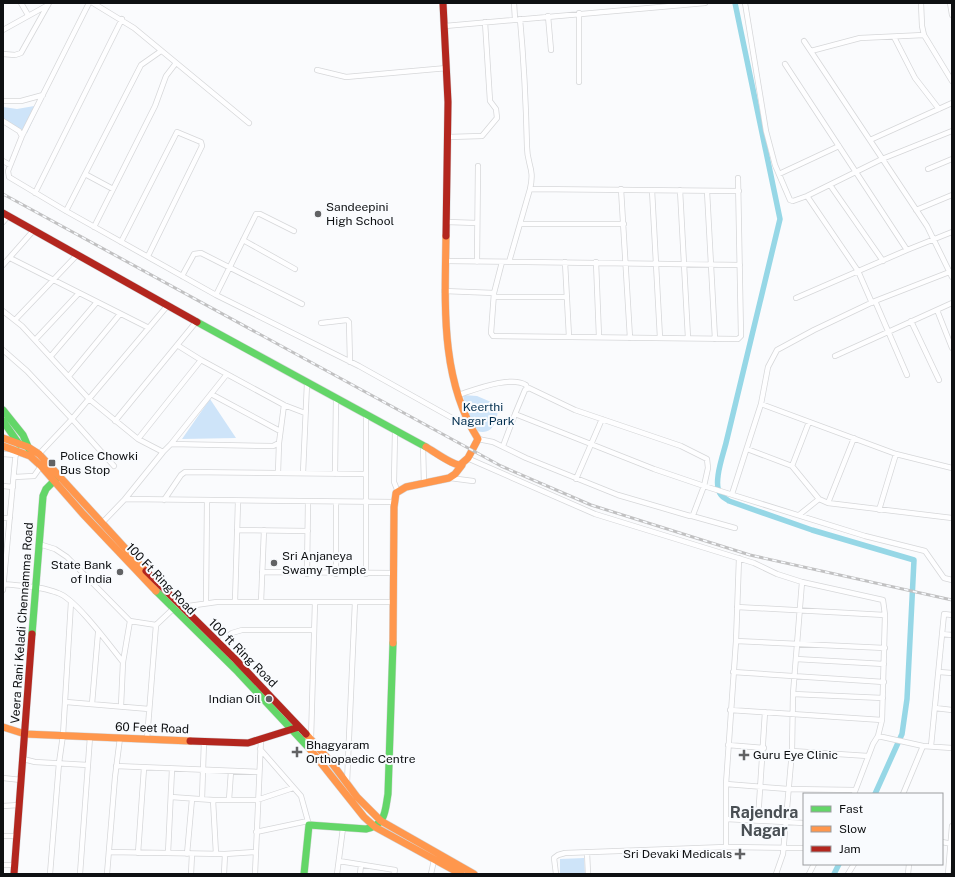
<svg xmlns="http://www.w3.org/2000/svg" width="955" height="877" font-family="'Public Sans',sans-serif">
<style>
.green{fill:#cee4f9}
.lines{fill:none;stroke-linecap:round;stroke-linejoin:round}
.canal{stroke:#96d7e6;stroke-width:5.5}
.street-casing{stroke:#d6d7d9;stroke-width:6}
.fast-casing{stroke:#d6d7d9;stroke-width:8}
.slow-casing{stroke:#d6d7d9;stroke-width:8}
.jam-casing{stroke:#d6d7d9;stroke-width:8}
.street{stroke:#fefeff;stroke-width:4.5}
.fast{stroke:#63d668;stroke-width:7}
.slow{stroke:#ff974d;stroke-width:7}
.jam{stroke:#b3261e;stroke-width:7}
.rail-casing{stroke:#c1c1c2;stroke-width:3}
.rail{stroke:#f9fbfe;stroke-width:1.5;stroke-dasharray:4.5;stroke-linecap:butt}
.poi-dot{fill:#616264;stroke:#f9fbfe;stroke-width:1.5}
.labels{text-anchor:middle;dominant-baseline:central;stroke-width:4;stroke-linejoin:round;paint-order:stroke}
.poi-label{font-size:12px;fill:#0e1012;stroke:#f9fbfe;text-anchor:start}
.park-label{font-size:12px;fill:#032f4f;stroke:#f9fbfe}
.street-label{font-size:12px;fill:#0e1012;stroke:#f9fbfe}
.district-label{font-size:16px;font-weight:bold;fill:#494f54;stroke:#f9fbfe}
</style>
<rect width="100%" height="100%" fill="#fafbfd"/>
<path class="green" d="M40 105 27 133 3 120V107L17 109Z
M463 395 477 396 498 405C498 419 494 436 477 431L466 410Z
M210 399 236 438 182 439Z
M584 858 585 874H560V859Z"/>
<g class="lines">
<path class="canal" d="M735 3 780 219 726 443C723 455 712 485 721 495 723 498 727 499 729 501L812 530 914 560 907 699 902 734 875 794
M834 874 839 864"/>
<g class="street-casing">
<path id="street" d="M21 3 28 15
M93 3 134 28 249 123
M514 3 515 19
M745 3 766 131 775 165 790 200 793 201 807 196 882 159 952 131
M921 3 922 26 924 35 952 81
M950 3 952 15
M579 13V82
M548 16 551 50
M520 19C524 62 526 104 527 147 527 165 535 168 530 189
M445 26 705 3
M3 30 48 5
M894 37 915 78 939 109
M804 41 927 226 952 277
M811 51 860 38 924 35
M3 54 15 55 21 53 49 3
M785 64 907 250 952 232
M317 70 346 77 447 68
M3 101H21L43 95
M3 121 19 131 22 136 8 171 9 177 66 211 216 295 359 366 454 419 466 420
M22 136 89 3
M448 137 482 136 497 118 496 109 490 101 485 22
M870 140 952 103
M3 161 10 165
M928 169 952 159
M85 174 113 189
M779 174 839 146
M830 185 883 261
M621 189 630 338
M652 190 660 338
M680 190 688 338
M707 191 715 339
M35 193 122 19
M807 196 858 271 872 303
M916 210 952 195
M66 211 141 65 161 51
M3 222 8 216
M447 222 477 223
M520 224H624
M94 227 155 106 166 76 176 63
M243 240 295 269
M121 242 177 132 201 142 202 146 148 256
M10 258 149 328
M446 261 740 265
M477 262 478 166
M502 262 494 293 491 333 493 336 738 339 741 336 738 178
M509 262 530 189 739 191
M565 262 569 337
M596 262 599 337
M3 265 33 231
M182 276 194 254 201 253 302 304
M444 291 494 293
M216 295 256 214H260L294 231
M494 297H567
M796 298 907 250
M875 301 907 375
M937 310 952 348
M3 311 22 326 89 399 138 439 201 360 284 405 279 443 273 446 171 444 163 452 125 499 102 523
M15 320 77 255
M911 321 939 380
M321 323 347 320 349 322 350 362
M35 340 79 293
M177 345 201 360
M3 350 27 371 72 419 168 305
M51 356 97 302
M835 356 952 303
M69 376 120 314
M211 394 280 431
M458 395C474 390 511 375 526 385L527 388
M761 404 896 454 952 468
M284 405 305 413
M115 421 196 322
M395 431 394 482 398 492
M138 439 163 452
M478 439 493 442 526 458 618 495 690 516 693 515 704 486 865 536 925 551 944 578 952 580
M171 444 227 374
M423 446 424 484
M503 446 515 414 654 469 704 486 708 468 707 459 681 446 575 410 529 388 525 390 515 414
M747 449 792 466 819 499 828 503 952 518
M3 454 16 455
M39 454 72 419 114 466
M467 458 595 514 754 563 777 574 802 582 883 600 885 615 882 720 878 736 873 744 854 794
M792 466 809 422
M278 473 279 443
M303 473 307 383
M335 474 336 398
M14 477 34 476 41 466
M450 478 473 481
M576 479 602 419
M3 486 13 487
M732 494 761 404 768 367 777 350 814 330 875 301 952 271
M125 499 395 502
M164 500 181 475 185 472 365 474
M336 502V574
M828 503 854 438
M879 510 896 454
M799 515 819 499
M692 516 735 528
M3 518H10
M237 530 308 531
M39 544 55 549 67 557 130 621 156 625
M262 572 394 573
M307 574 308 502
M366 574V415
M3 584C21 586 41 586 58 593 76 599 110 646 123 662
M3 590 16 450
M235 602 238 501
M261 602 264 530
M206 603 207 500
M737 607 885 615
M942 634 952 635
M736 641 885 648
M218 643 232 633 242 630H314
M796 659 884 664
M733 672 884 682
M939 672 952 673
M793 694 883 698
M66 702 149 709
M92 704 98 633
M121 706 123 662 130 621
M935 708 952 710
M730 710 882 720
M878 736 923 746 952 748
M147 739 156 625 174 608 217 602H392
M311 739 315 602
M728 745 764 748
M931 746 944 614 952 615
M260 749 301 796 309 825
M792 751 868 756
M23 759 35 762 88 765
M116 766 259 772
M3 778 21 780
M347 783 355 602
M726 784 788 789 855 790
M903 794 923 746
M171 797 213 800H257L293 788
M202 799 204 741
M213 800 216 854
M229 800 231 771
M3 806 19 805
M726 819 804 823
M758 820 765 712
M256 832 308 821
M3 836H17
M942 842 952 844
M726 847 804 848
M109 852 225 854 255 852
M587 852 588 874
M138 853 144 768
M168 853 172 769
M187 854 192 799
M339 861 395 870 394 874
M3 865H14
M50 874 59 763 63 735 71 602
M80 874 90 737
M107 874 115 777 120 738
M191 874 192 854
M224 874 225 854
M255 874 261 739
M337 874 343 828
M360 874 361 865
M431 874 434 860
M556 874 554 858 558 855 565 853 726 847V784L736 641 739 558
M776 874 783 854 792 751 793 694 802 582
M809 874 814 864
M848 874 854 864
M908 874 909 864
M948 874 952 826"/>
</g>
<g class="fast-casing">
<path id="fast" d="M197 322 426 447
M3 410 23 435 29 449
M3 421 19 444
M156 591 238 672 309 748
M32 634 43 496 46 489 58 477
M304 874 309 825 366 829C386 825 385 811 388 794L393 643"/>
</g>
<g class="slow-casing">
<path id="slow" d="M3 438 28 447 39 454 146 571
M3 446 30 456 41 466 83 514 156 591
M426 447C435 452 452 465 460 465L468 458 478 439C440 379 445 304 446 236
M393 643 394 507 396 493 406 487 449 478 455 474 462 465
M3 727 25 734 190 741
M306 734 331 762 357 797 381 821 474 874
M309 748 364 817 375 827 461 874"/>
</g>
<g class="jam-casing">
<path id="jam" d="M443 3 448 102 446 236
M3 213 197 322
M146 571 236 660 306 734
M190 741 248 743 299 727
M14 874 32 634"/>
</g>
<use href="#street" class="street"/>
<use href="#fast" class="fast"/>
<use href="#slow" class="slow"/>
<use href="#jam" class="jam"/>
<g class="rail-casing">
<path id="rail" d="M3 194 501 466 591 505 750 555 952 600"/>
</g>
<use href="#rail" class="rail"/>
</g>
<g class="poi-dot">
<circle cx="318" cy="214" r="4"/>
<rect x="48" y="459" width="8" height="8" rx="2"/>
<circle cx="274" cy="563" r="4"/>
<circle cx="120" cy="572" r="4"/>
<circle cx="269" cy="699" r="4"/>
<path d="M295 746h4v4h4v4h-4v4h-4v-4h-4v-4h4z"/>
<path d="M742 749h4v4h4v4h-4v4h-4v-4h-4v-4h4z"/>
<path d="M738 848h4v4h4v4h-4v4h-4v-4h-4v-4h4z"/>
</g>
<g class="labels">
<g class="poi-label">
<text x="326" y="207">Sandeepini<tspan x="326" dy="14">High School</tspan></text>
<text x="60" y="456">Police Chowki<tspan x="60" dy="14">Bus Stop</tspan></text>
<text x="282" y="556">Sri Anjaneya<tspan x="282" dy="14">Swamy Temple</tspan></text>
<text x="112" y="565" text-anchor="end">State Bank<tspan x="112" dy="14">of India</tspan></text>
<text x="261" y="699" text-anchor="end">Indian Oil</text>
<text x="306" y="745">Bhagyaram<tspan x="306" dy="14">Orthopaedic Centre</tspan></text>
<text x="753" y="755">Guru Eye Clinic</text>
<text x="732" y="854" text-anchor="end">Sri Devaki Medicals</text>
</g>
<g class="park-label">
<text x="483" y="407">Keerthi<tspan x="483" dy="14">Nagar Park</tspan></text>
</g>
<g class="street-label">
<text transform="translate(161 579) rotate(46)">100 Ft Ring Road</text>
<text transform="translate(22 623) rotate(-86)">Veera Rani Keladi Chennamma Road</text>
<text transform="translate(243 653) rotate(45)">100 ft Ring Road</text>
<text transform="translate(152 728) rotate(2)">60 Feet Road</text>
</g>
<g class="district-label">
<text x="764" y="812">Rajendra<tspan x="764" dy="18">Nagar</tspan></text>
</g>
</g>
<rect width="955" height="877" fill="none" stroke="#0e1012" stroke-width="8"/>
<rect x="803" y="793" width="140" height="72" fill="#f9fbfe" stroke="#9b9da0"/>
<rect x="811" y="806" width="20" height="6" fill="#63d668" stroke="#9b9da0"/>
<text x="839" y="813" font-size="12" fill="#0e1012">Fast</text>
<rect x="811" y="826" width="20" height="6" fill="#ff974d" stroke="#9b9da0"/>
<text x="839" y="833" font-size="12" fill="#0e1012">Slow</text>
<rect x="811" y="846" width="20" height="6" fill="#b3261e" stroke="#9b9da0"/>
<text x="839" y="853" font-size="12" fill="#0e1012">Jam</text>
</svg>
